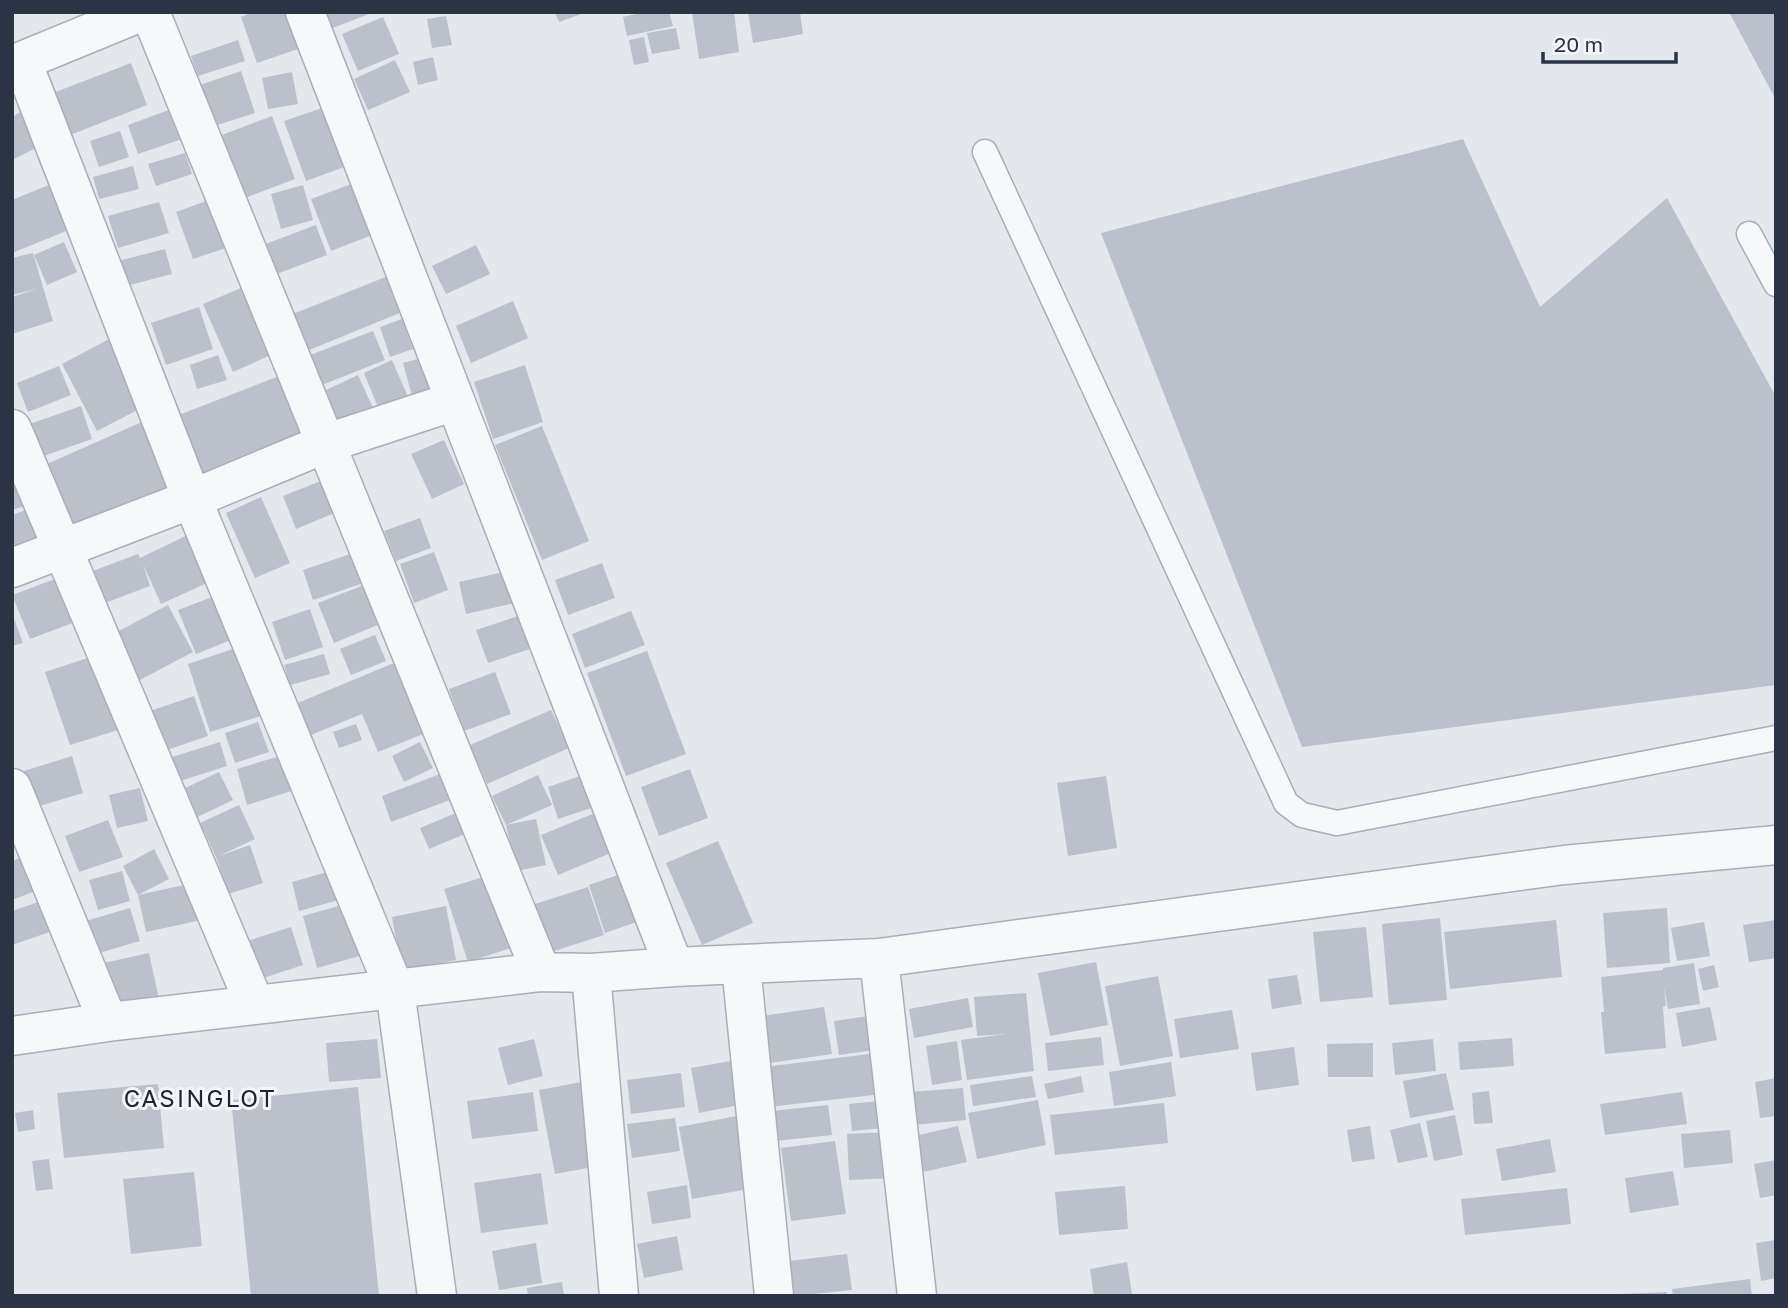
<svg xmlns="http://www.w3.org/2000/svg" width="1788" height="1308" font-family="'Golos Text',sans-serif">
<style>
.building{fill:#bbc0ca}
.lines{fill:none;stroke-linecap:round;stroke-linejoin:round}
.lane-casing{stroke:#a9aeb7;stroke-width:27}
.street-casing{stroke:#a9aeb7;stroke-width:41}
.lane{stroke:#f7f8fa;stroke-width:24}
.street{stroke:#f7f8fa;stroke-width:38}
.labels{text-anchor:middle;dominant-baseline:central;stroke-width:6;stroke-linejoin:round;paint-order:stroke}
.quarter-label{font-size:24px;letter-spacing:2px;fill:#1d2536;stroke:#f4f6f9}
</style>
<rect width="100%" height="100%" fill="#e4e7ec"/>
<path class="building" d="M253 12H292L304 47 257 63 241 17Z
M312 12H374L320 33Z
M555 12H584V13L559 22Z
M645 12H669L673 26 627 36 623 17Z
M692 12H734L739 52 699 59Z
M748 12H800L803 34 753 43Z
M1729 12H1776V100Z
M446 16 452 45 432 48 427 19Z
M383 17 399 54 358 71 342 34Z
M676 28 680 49 652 54 647 33Z
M644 37 649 62 634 65 629 40Z
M238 40 245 61 198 76 191 56Z
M433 57 438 80 418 85 413 62Z
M395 60 410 92 368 110 354 79Z
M131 63 147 105 70 135 53 93Z
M241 71 255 113 211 127 197 86Z
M292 72 298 104 268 109 262 78Z
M177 107 188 137 138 154 128 125Z
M325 107 347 166 306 181 284 121Z
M24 110 42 145 12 160V117Z
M272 116 295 179 245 198 222 135Z
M120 131 129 157 99 167 90 141Z
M1463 139 1540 307 1667 198 1776 397V685L1302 747 1101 233Z
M185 153 192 174 156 186 148 164Z
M133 166 139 189 99 199 93 177Z
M365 179 385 230 331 251 311 199Z
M56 182 76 227 12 253V200Z
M303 185 313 220 281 229 271 194Z
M209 200 226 248 193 259 176 212Z
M159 202 169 233 118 248 108 216Z
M316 225 327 255 274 275 263 245Z
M64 242 77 272 47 285 34 255Z
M476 245 490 274 446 294 432 266Z
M165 249 172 274 122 287 114 262Z
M33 253 53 321 12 334V297L37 289 12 295V258Z
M393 274 407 310 292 357 278 320Z
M253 283 282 350 233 372 203 304Z
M513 301 528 338 471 363 456 326Z
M199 307 213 349 166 365 151 323Z
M402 319 413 349 390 357 380 327Z
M373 331 385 360 322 385 310 355Z
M113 337 149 404 97 431 62 364Z
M218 355 227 380 197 389 190 365Z
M429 356 439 393 413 400 403 363Z
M392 360 409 399 380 412 364 373Z
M525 365 543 422 493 439 474 382Z
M59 366 71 395 28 412 17 383Z
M287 373 312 438 197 483 171 418Z
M358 375 373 408 325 430 309 398Z
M81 406 92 439 38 458 27 425Z
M144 421 175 490 78 533 47 464Z
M542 426 589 541 542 560 495 445Z
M444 440 464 484 432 499 411 454Z
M12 474 28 505 12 510Z
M331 477 344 509 296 529 283 496Z
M261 497 290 563 255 578 226 513Z
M37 506 52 547 12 561V515Z
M420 518 431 548 396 561 384 531Z
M198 530 220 577 161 604 143 564 150 586 94 607 82 575 138 554 140 558Z
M359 551 370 581 313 600 303 570Z
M434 552 448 590 414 603 400 564Z
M602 563 615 598 568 615 555 580Z
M508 571 515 603 466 614 459 582Z
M66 575 83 619 30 639 12 595Z
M364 585 380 624 334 643 318 603Z
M223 593 241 636 196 654 178 610Z
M168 605 193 652 138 681 113 634Z
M310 609 323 647 285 660 272 622Z
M631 611 645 645 585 668 572 634Z
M12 613 23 643 12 646Z
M524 614 536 647 488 663 476 630Z
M375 635 386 661 351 675 340 649Z
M245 645 267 714 210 732 188 664Z
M647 651 686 754 626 776 587 673Z
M103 653 128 727 70 745 45 672Z
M324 654 330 674 290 685 284 665Z
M406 658 436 729 378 752 362 714 301 739 288 707Z
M495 672 511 714 464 731 449 689Z
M194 696 208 736 161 752 147 712Z
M551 710 569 748 487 784 470 745Z
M258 722 269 752 235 763 225 733Z
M356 724 362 740 339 748 333 732Z
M220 742 227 766 177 782 169 758Z
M420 742 433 768 404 782 392 756Z
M293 752 304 787 247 805 237 769Z
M72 756 83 793 36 807 24 771Z
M690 769 708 818 659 836 641 787Z
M448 771 458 797 391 822 382 796Z
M219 772 233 800 191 820 177 792Z
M538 775 552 805 506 825 492 796Z
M583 775 594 807 558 819 548 787Z
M1106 776 1117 848 1068 856 1057 783Z
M140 788 148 821 117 828 109 795Z
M239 805 255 839 219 856 250 845 263 883 228 894 216 857 200 823Z
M463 810 472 831 429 849 420 828Z
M595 813 611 853 558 875 541 835Z
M536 819 546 865 516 871 506 825Z
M108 820 123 857 79 872 65 836Z
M718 841 753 923 702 945 666 863Z
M154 849 169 879 138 895 198 882 206 919 146 932 138 895 123 866Z
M33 853 46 887 12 900V861Z
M338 869 346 898 299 911 292 882Z
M635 869 651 917 605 933 589 885Z
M122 871 130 901 98 910 89 880Z
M497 873 520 945 468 962 444 889Z
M588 887 604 935 548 953 532 905Z
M56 896 67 926 12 945V911Z
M349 903 363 955 317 968 303 916Z
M446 906 456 960 402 971 392 917Z
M130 908 140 941 92 955 82 922Z
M1667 908 1670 963 1607 968 1603 913Z
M1440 918 1447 1000 1389 1005 1382 924Z
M1556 920 1562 977 1450 989 1444 932Z
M1776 920V958L1749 962 1743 925Z
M1704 922 1710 956 1677 961 1671 928Z
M291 927 303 965 257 980 244 942Z
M1366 927 1373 997 1320 1002 1313 932Z
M149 953 160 1004 110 1015 99 964Z
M1096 962 1108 1025 1050 1036 1038 973Z
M1694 963 1700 1004 1668 1009 1664 987 1666 1006 1663 1007 1666 1048 1605 1054 1601 1012H1604L1601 977 1663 970V968Z
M1714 965 1719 987 1703 991 1698 969Z
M1297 975 1302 1004 1272 1009 1268 979Z
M1158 976 1173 1056 1120 1066 1105 986Z
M1026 993 1034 1071 967 1080 961 1040 1006 1034 977 1036 974 997Z
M968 998 973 1027 914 1038 909 1009Z
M824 1007 832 1054 770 1063 762 1016Z
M1710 1007 1717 1040 1682 1047 1676 1013Z
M1232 1010 1239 1049 1180 1058 1174 1019Z
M876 1015 881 1049 839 1055 834 1021Z
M1101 1037 1104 1065 1048 1071 1045 1043Z
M1512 1038 1514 1066 1460 1070 1458 1042Z
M377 1039 381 1078 329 1082 326 1043Z
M534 1039 543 1076 508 1085 498 1048Z
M1433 1039 1436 1071 1395 1075 1392 1043Z
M957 1041 962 1080 932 1085 926 1046Z
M1373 1043V1077H1328L1327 1044Z
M1294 1047 1299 1085 1256 1091 1251 1053Z
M886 1052 891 1093 759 1108 755 1068Z
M742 1059 749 1103 699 1113 691 1068Z
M1171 1062 1176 1096 1114 1106 1109 1072Z
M681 1073 685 1107 631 1114 627 1080Z
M1446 1073 1454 1110 1410 1118 1403 1081Z
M1032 1076 1036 1097 973 1106 970 1085Z
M1081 1076 1084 1092 1048 1099 1044 1084Z
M1776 1078V1116L1760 1118 1755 1082Z
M581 1082 598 1166 555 1174 539 1090Z
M158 1084 164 1148 64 1158 57 1093Z
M358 1087 379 1296H251L231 1100Z
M963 1088 966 1120 913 1125 910 1092Z
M1489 1091 1493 1123 1474 1124 1472 1093Z
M533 1092 538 1131 472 1139 467 1101Z
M1682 1092 1687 1124 1605 1135 1600 1104Z
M889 1100 892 1127 852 1131 849 1104Z
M1038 1100 1046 1145 977 1159 968 1113Z
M1164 1103 1168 1143 1055 1155 1050 1115Z
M828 1105 832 1135 775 1141 771 1111Z
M33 1110 35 1129 18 1132 15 1113Z
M747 1114 760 1187 692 1199 679 1127Z
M1455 1115 1463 1155 1434 1161 1426 1121Z
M675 1118 680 1151 632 1158 627 1124Z
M1420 1123 1428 1157 1398 1163 1390 1130Z
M958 1126 967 1162 923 1172 915 1136Z
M1370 1126 1375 1159 1352 1162 1347 1130Z
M1730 1130 1733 1163 1684 1168 1681 1134Z
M892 1132 894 1178 849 1180 847 1134Z
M1550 1139 1556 1172 1502 1181 1496 1149Z
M835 1141 846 1214 791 1221 781 1148Z
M49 1159 53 1189 36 1191 32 1161Z
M1776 1160V1195L1760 1198 1754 1164Z
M1673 1171 1679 1205 1630 1213 1625 1178Z
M194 1172 202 1246 131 1254 123 1179Z
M541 1173 548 1224 481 1233 474 1183Z
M687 1185 691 1218 652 1224 647 1192Z
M1125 1186 1128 1229 1059 1235 1055 1192Z
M1567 1188 1571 1224 1465 1235 1461 1199Z
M677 1236 683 1270 644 1278 637 1244Z
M1776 1240V1278L1761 1281 1756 1243Z
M536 1243 542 1283 499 1290 492 1251Z
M847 1254 852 1290 794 1296 789 1261Z
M1127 1262 1132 1294 1094 1296 1090 1269Z
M1750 1279 1752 1296H1673L1672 1289Z
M562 1282 564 1296H528L527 1288Z
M1667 1292V1296H1620V1294Z"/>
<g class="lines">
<g class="lane-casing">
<path id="lane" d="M985 152 1286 803 1302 815 1337 823 1776 738
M1749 234 1776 284"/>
</g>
<g class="street-casing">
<path id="street" d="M150 12 541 972
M305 12 674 967
M22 61 192 499 395 990 437 1296
M12 65 141 12
M12 429 255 1005
M12 568 192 499 324 444 455 401
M12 788 108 1022
M879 958 917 1296
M741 965 774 1296
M591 973 619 1296
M12 1036 108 1022 541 972 591 973 674 967 879 958 1564 865 1776 845"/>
</g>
<use href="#lane" class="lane"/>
<use href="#street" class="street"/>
</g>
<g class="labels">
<g class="quarter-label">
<text x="200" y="1097">CASINGLOT</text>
</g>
</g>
<rect width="1788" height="1308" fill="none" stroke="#2b3445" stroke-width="28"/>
<path d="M1543 52v10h133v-10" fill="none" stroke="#2b3445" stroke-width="3.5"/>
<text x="1554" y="52" font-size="21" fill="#2b3445" stroke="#f4f6f9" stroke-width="5" paint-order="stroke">20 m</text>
</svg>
